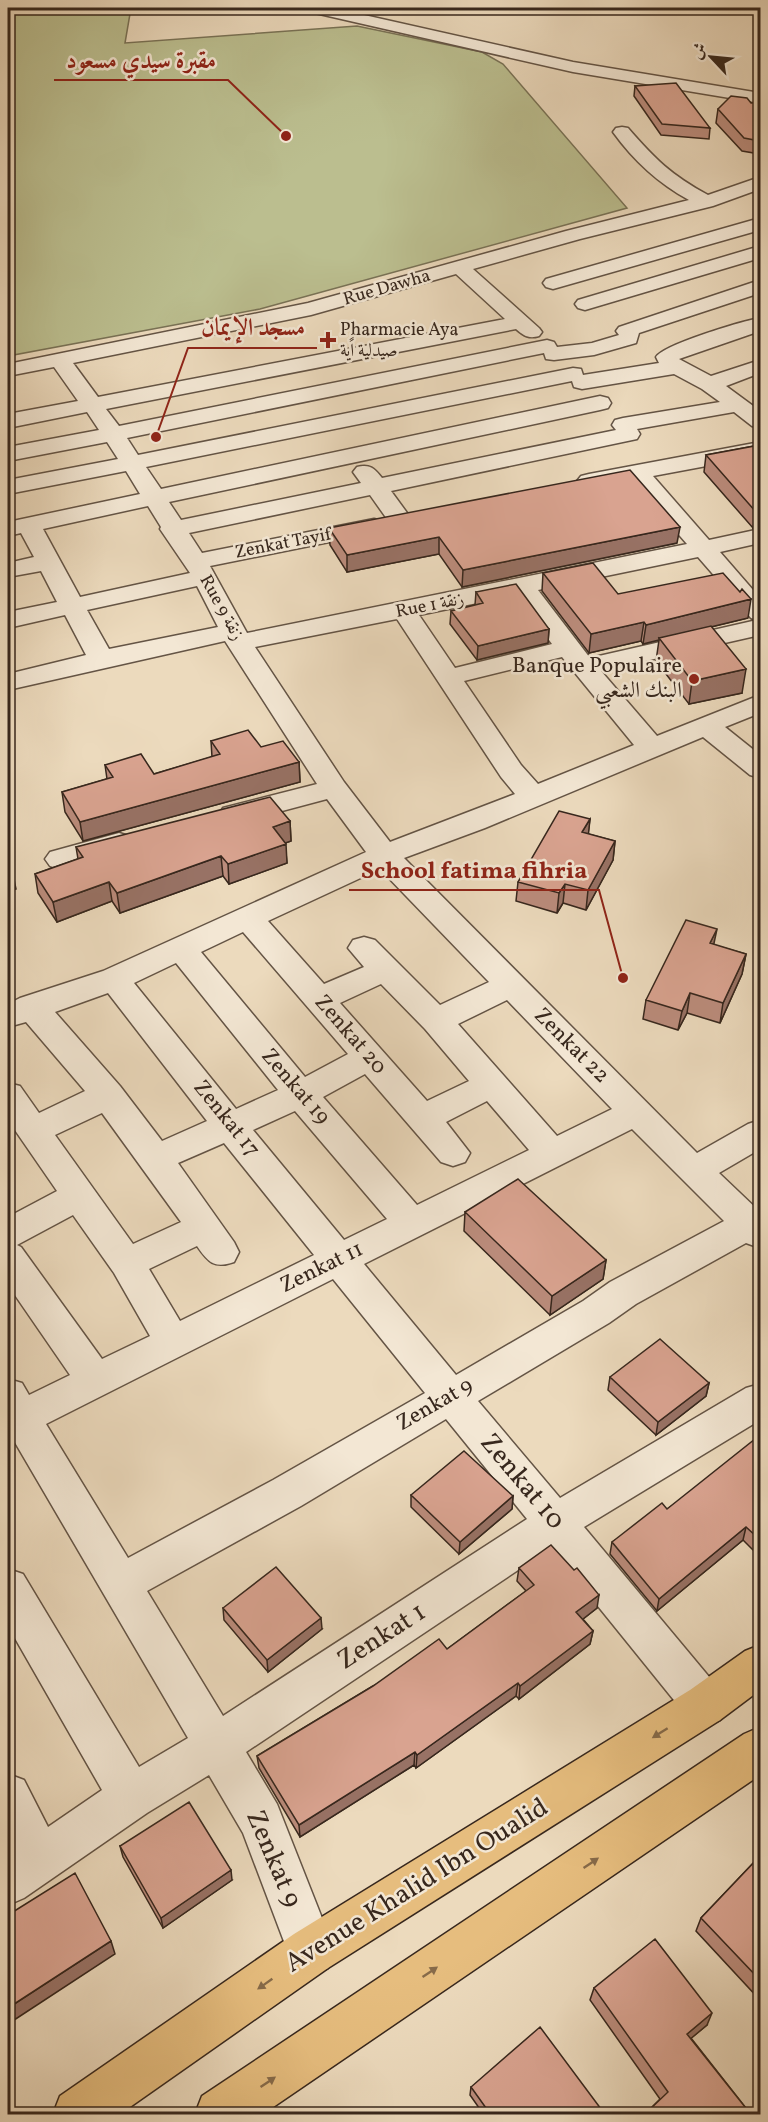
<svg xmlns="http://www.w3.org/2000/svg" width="768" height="2122" font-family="Vollkorn,Amiri,serif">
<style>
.green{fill:#bbbe8f;stroke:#797256;stroke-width:1.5}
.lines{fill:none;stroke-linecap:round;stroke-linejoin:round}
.minor-casing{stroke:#645445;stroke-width:3}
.major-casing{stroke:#37271d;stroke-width:3}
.minor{fill:#f3e7d4;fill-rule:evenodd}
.major{fill:#e6bd7e;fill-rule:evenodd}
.wall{fill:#bb8c7c;stroke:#37271d;stroke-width:1.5}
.shaded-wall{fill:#987265;stroke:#37271d;stroke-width:1.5}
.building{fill:#d9a390;stroke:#37271d;stroke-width:1.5}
.oneway{fill:#866a49}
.poi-dot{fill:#8f2418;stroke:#f3e7d4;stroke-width:2}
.labels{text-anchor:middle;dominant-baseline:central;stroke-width:5;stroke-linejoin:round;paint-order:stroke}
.far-street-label{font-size:18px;fill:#37271d;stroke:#f3e7d4}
.far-poi-label{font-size:18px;fill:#37271d;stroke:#f3e7d4;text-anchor:start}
.poi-label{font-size:22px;fill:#37271d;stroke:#f3e7d4;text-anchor:end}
.street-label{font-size:22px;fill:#37271d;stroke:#f3e7d4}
.near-street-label{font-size:27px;fill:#37271d;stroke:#f3e7d4}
.leader{fill:none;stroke:#8f2418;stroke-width:2}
.callout-dot{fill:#8f2418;stroke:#f3e7d4;stroke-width:2}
.callout-label{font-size:24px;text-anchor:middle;font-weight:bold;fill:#8f2418;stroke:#f3e7d4;stroke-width:5;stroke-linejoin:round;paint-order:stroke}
</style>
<rect width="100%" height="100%" fill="#ecdabd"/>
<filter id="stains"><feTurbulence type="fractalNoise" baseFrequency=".00333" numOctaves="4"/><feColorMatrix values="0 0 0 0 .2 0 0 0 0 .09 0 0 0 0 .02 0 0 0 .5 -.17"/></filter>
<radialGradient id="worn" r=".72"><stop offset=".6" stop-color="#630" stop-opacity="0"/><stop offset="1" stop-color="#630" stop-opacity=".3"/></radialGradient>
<path class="green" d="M8 8H131L125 43 357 26 482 52 503 64 627 208 260 309 8 356Z"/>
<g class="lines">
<g class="minor-casing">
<path id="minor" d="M307 8H333L573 62 760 93V103L573 72 315 13Z
M622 127 628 128C655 159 671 175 708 195L760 177V189L713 206 580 239 473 269 539 328 542 332 539 336C529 339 524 336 516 329L106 409 119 426 547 340 554 342 557 347 592 343 619 335 616 331 619 327 760 280V293L639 333 636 343 594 355 554 360 546 359 544 353 127 438 138 455 573 368 581 369 583 375 659 363 656 357C665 344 743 321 760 318V331L679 359 711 376 760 360V373L726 386 760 411V428L752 426 734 412 637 429 640 434 637 439 391 491 413 521 410 526 401 528 392 526 370 495 189 533 202 553 374 519 383 521 386 526 383 531 374 533 210 566 247 633 687 544 631 480 589 488 581 486 577 481 581 476 589 474 760 442V456L653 476 709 540 760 529V543L720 552 760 598V635L601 671 657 736 760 695V713L725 727 760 755V778L750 775 703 737 485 828 404 858 697 1153 748 1124 760 1120V1149L719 1173 760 1212V1248L746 1243 636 1304 609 1323 478 1401 560 1498 746 1388 760 1384V1420L584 1527 720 1690 727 1705 720 1720 705 1726 690 1720 551 1548 246 1752 277 1804 335 1951 328 1968 311 1975 294 1968 243 1833 209 1775 147 1813 24 1898 8 1905V1855L12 1851 8 1842V1774L24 1780 48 1827 102 1790 8 1626V1569L23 1574 139 1767 188 1738 13 1439 8 1441V1379L22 1383 29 1395 70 1375 8 1285V1217L57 1191 8 1120V1083L20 1086 39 1113 85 1091 26 1022 8 1027V1004L20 998 103 971 366 852 327 799 233 824 223 822 219 815 223 808 317 784 225 641 8 690V674L86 655 65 615 8 628V612L57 602 41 571 8 577V563L34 557 21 533 8 536V522L140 494 126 471 8 494V480L118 459 107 442 8 461V447L99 430 87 412 8 428V414L78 401 54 367 8 376V364L308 303 566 231 689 200C658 183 634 161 613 132L616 128ZM456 274 505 319 98 397 73 363 311 315ZM674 374 702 389 720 402 623 418 615 420 612 425 616 430 382 478C374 468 370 464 357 467L353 472 361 483 181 520 169 502 600 410 608 408 611 403 608 398 600 396 161 489 146 467 572 381 574 387 582 389ZM148 506 161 527 160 529 190 573 80 597 43 529ZM698 557 751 618 757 620 590 658 538 590ZM197 586 218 627 109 649 87 610ZM516 595 552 644 455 668 419 615ZM397 619 501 777 515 794 390 842 344 782 255 647ZM562 657 634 745 538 784 521 765 464 681ZM380 869 489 982 440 1005 375 940 364 937 353 940 348 948 364 967 324 984 268 921ZM243 932 348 1054 305 1077 201 952ZM176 963 278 1090 236 1109 134 983ZM381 984 425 1029 469 1081 427 1101 340 1003ZM108 993 207 1121 162 1141 120 1086 55 1012ZM507 1000 612 1109 557 1136 458 1024ZM365 1074 441 1162 453 1166 465 1162 470 1153 446 1122 487 1101 529 1150 417 1205 323 1097ZM295 1111 387 1219 344 1240 253 1130ZM102 1113 181 1222 133 1244 55 1135ZM632 1129 724 1221 610 1282 583 1301 456 1375 364 1264ZM224 1143 314 1255 180 1321 149 1269 197 1246C208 1262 214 1269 234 1262L239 1252 234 1242 178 1163ZM73 1215 114 1273 150 1336 102 1359 21 1247 17 1245ZM333 1279 425 1393 273 1480 128 1558 46 1424ZM446 1419 527 1519 223 1716 147 1591 301 1506Z
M760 218V230L553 289 546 287 543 283 546 279Z
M760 246V258L585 310 578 308 575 304 578 300Z
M119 833 129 836 134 843 129 850 60 869 50 866 45 859 50 852Z"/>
</g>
<g class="major-casing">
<path id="major" d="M760 1645V1690L720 1720 328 1968 120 2114H53L60 2096 294 1934 690 1690 745 1651Z
M760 1727V1775L263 2114H195L202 2096 744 1734Z"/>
</g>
<use href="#minor" class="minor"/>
<use href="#major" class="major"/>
</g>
<path class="wall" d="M635 86 710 128 709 139 661 135 634 96Z
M751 103H760V154L742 151 716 123 718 109Z
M760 445V527L753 528 704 472 706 455Z
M329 528 677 543 462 587 439 554 347 572 330 545Z
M760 566V596L756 590Z
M543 573 618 594 748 618 711 627 742 693 689 704 656 661 659 640 643 644 641 641 589 653 542 591Z
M476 592 549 629 548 643 477 660 450 624 451 611 475 605Z
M211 741 261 747 299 762 300 782 83 841 65 812 62 792 107 779 105 765 154 774 212 757Z
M590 819 588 834 615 841 613 860 586 910 563 903 557 913 516 901 518 882Z
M290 821 291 841 285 843 287 863 229 884 223 876 120 913 112 901 57 922 38 893 35 874 78 859 76 847Z
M714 945 746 954 742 974 720 1023 687 1013 678 1030 643 1019 646 1000Z
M465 1212 606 1260 603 1279 550 1315 464 1231Z
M610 1377 709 1383 706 1396 656 1435 608 1390Z
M760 1444V1545L754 1551 743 1540 657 1611 610 1554 612 1542 667 1509Z
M411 1495 513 1496 512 1509 459 1554 411 1507Z
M519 1568 597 1608 583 1619 593 1631 590 1644 519 1699 516 1696 416 1768 414 1765 300 1837 259 1768 257 1756 373 1686 447 1649 526 1591 517 1581Z
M223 1608 322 1629 268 1672 224 1620Z
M120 1846 232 1880 163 1928 123 1857Z
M760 1856V2000L696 1931 701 1918Z
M594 1988 707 2025 691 2038 749 2112 748 2115H644L660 2099 590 2000Z
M471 2087 599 2115H484L470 2095Z
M760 2101V2115H759L756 2110Z"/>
<path class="shaded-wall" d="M760 511V527L753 528 756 512Z
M680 527 677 543 462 587 463 570Z
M439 537V554L347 572V555Z
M751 599 748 618 661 639 659 638V640L643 644 646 625Z
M644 622 641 641 589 653 591 634Z
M549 629 548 643 477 660 478 646Z
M746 669 742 693 689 704 692 681Z
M299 762 300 782 83 841 80 822Z
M590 819 588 838 582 832Z
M290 821 291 841 274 847 273 827Z
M615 841 613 860 586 910 588 890Z
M286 844 287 863 229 884 228 864Z
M221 856 223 876 120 913 117 893Z
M12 870 16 889 8 892V872Z
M109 882 112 901 57 922 53 902Z
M565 884 563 903 557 913 559 893Z
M717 929 713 948 710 943Z
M746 954 742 974 720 1023 723 1003Z
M690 993 687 1013 678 1030 682 1011Z
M606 1260 603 1279 550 1315 552 1296Z
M709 1383 706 1396 656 1435 658 1422Z
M513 1496 512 1509 459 1554 460 1542Z
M746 1527 743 1540 657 1611 659 1599Z
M760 1536V1545L754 1551 758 1538Z
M599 1595 597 1608 574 1626 576 1612Z
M321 1618 322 1629 268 1672 267 1660Z
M593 1631 590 1644 519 1699 520 1686Z
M518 1683 516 1696 416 1768 417 1755Z
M415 1752 414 1765 300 1837 299 1825Z
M231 1870 232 1880 163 1928 161 1918Z
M111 1941 115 1954 8 2024V2008Z
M712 2013 707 2025 682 2046 687 2034Z"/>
<path class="building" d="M676 83 710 128 662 124 635 86Z
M731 96 747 98 751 103H760V141L744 138 718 109Z
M760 445V511L756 512 706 455Z
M630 470 680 527 463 570 439 537 347 555 329 528Z
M593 563 618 594 723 573 740 592 742 589 751 599 646 625 644 622 591 634 543 573Z
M516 584 549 629 478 646 451 611 483 603 476 592Z
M711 626 746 669 692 681 659 638Z
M248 730 261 747 283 741 299 762 80 822 62 792 113 777 105 765 141 754 154 774 220 754 211 741Z
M270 797 290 821 273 827 286 844 228 864 221 856 117 893 109 882 53 902 35 874 83 857 76 847Z
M559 811 590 819 582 832 615 841 588 890 565 884 559 893 518 882Z
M8 860 12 870 8 872Z
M686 920 717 929 710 943 746 954 723 1003 690 993 682 1011 646 1000Z
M518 1179 606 1260 552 1296 465 1212Z
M660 1339 709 1383 658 1422 610 1377Z
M755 1439 760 1444V1536L758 1538 746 1527 659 1599 612 1542 662 1503 667 1509Z
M464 1451 513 1496 460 1542 411 1495Z
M551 1545 574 1570 577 1568 599 1595 576 1612 593 1631 520 1686 518 1683 417 1755 415 1752 299 1825 257 1756 373 1686 439 1639 447 1649 534 1585 519 1568Z
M276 1567 321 1618 267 1660 223 1608Z
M189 1802 231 1870 161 1918 120 1846Z
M760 1856V1980L701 1918Z
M75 1873 111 1941 8 2008V1915Z
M655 1939 712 2013 687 2034 749 2112 746 2115H644L668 2092 594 1988Z
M540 2027 601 2109 595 2115H491L471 2087Z"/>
<defs><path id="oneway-solid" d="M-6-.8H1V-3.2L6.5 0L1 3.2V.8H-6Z" transform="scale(1.5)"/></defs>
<g class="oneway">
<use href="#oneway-solid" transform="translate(660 1733) rotate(148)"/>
<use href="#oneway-solid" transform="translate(591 1863) rotate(-34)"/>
<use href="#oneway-solid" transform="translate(430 1972) rotate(-34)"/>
<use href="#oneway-solid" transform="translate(265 1984) rotate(145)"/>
<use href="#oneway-solid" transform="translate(268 2082) rotate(-34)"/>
</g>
<g class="poi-dot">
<path d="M325 331h6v6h6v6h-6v6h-6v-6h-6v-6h6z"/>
<circle cx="694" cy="679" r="6"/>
</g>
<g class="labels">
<g class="far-street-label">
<text transform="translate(387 288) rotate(-16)">Rue Dawha</text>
<text transform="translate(283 544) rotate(-11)">Zenkat Tayif</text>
<text transform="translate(430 606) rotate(-11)">Rue 1 زنقة</text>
<text transform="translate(221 608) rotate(61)">Rue 9 زنقة</text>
</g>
<g class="far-poi-label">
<text x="340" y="330">Pharmacie Aya<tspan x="340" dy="21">صيدلية اًية</tspan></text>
</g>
<g class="poi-label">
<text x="682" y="666">Banque Populaire<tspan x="682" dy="25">البنك الشعبي</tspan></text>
</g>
<g class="street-label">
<text transform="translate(350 1035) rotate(49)">Zenkat 20</text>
<text transform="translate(571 1046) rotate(45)">Zenkat 22</text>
<text transform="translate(295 1087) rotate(49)">Zenkat 19</text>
<text transform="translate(226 1119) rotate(51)">Zenkat 17</text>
<text transform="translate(322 1268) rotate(-26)">Zenkat 11</text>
<text transform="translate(435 1405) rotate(-30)">Zenkat 9</text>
</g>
<g class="near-street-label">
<text transform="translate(522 1482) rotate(50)">Zenkat 10</text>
<text transform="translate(382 1637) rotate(-33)">Zenkat 1</text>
<text transform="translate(273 1859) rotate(67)">Zenkat 9</text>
<text transform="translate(417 1886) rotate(-32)">Avenue Khalid Ibn Oualid</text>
</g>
</g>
<path class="leader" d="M286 136L228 80H54M156 437L188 348H317M623 978L599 890H349"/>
<g class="callout-dot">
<circle cx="286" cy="136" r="6"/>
<circle cx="156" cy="437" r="6"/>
<circle cx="623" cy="978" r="6"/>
</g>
<g class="callout-label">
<text x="141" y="68">مقبرة سيدي مسعود</text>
<text x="253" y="335">مسجد الإيمان</text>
<text x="474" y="878">School fatima fihria</text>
</g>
<rect width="768" height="2122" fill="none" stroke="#ecdabd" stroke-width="30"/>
<rect x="9" y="9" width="750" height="2104" fill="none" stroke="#37271d" stroke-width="3"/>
<rect x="15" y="15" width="738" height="2092" fill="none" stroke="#37271d" stroke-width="1.5"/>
<g transform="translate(711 57) rotate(296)" stroke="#f3e7d4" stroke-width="4.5" paint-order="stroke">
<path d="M0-4.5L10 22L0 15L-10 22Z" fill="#37271d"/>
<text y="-9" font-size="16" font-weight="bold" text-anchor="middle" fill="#37271d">ش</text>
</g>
<rect width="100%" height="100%" filter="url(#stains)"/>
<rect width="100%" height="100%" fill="url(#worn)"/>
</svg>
